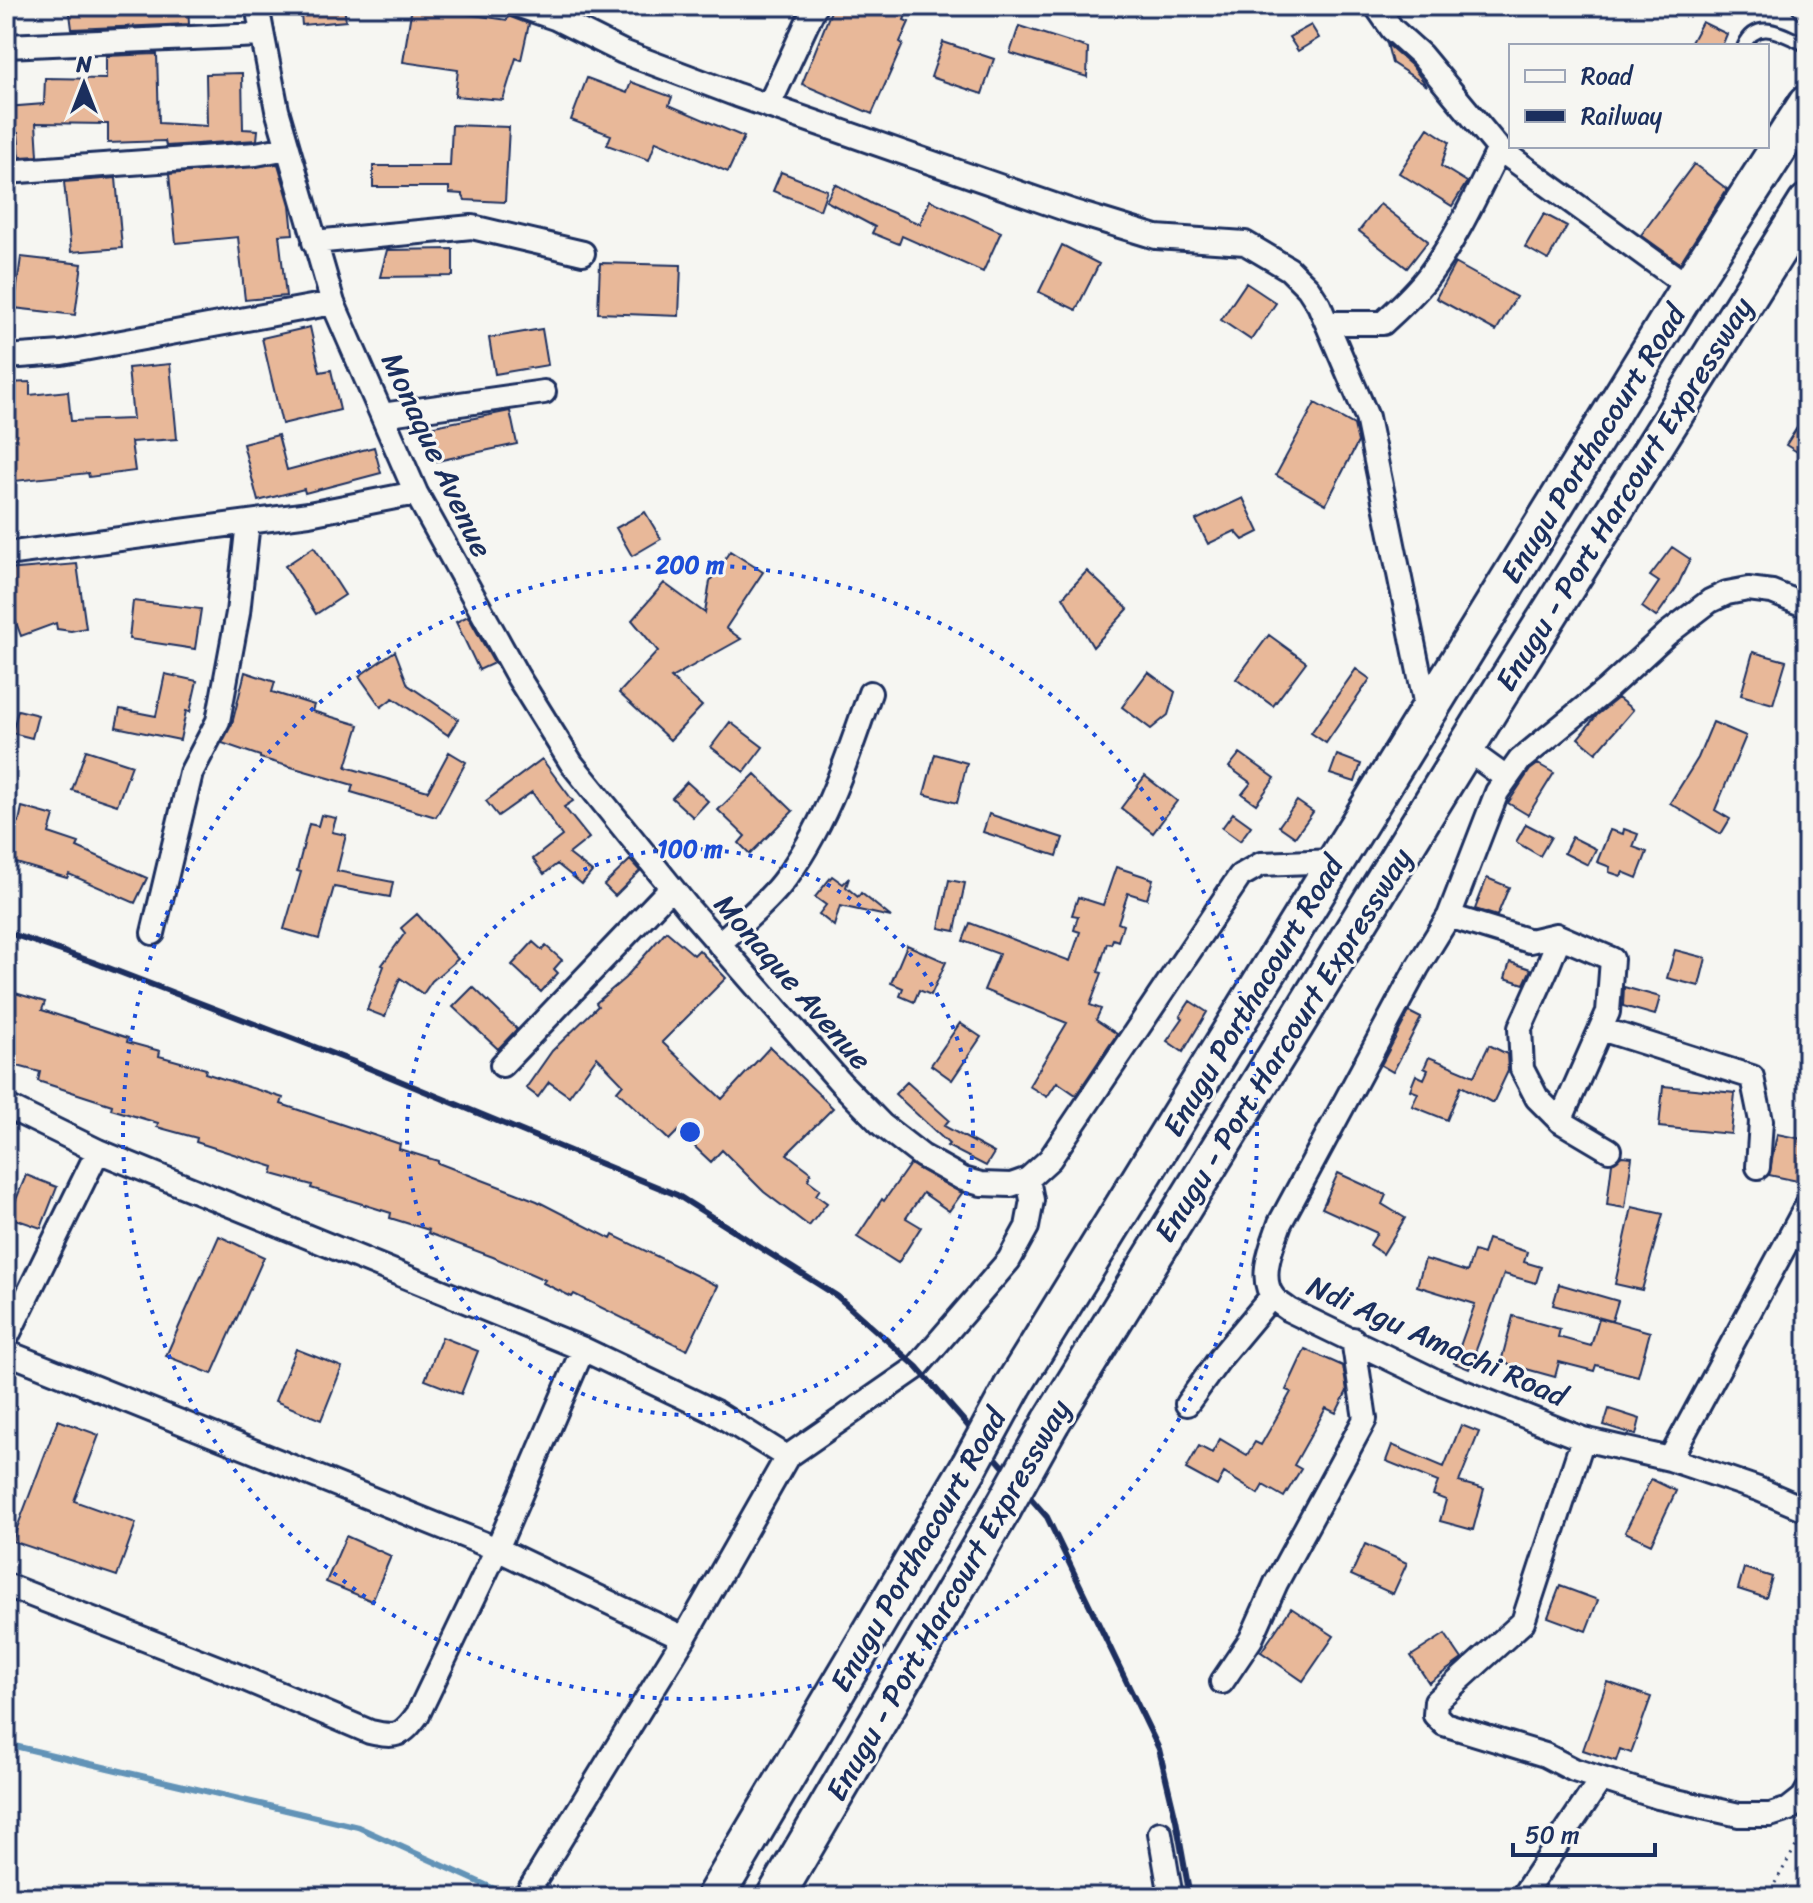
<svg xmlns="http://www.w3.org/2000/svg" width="1813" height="1903" font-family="Sriracha,sans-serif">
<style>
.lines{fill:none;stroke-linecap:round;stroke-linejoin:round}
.stream{stroke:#6293b7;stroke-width:6}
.building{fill:#e8b899;stroke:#1b2f5e;stroke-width:2}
.service-casing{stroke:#1b2f5e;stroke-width:17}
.minor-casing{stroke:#1b2f5e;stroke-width:28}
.trunk-casing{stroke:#1b2f5e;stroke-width:42}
.path{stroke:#1b2f5e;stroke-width:3;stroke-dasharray:2 6;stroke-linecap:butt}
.service{stroke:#f6f6f2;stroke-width:11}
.minor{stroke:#f6f6f2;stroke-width:22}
.trunk{stroke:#f6f6f2;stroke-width:36}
.rail{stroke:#1b2f5e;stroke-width:6}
.trunk-bridge-casing{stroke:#1b2f5e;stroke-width:42;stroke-linecap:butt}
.trunk-bridge{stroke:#f6f6f2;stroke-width:36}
.ring{fill:none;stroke:#1d4ed8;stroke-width:4;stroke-dasharray:4 8}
.labels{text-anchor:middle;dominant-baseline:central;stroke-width:6;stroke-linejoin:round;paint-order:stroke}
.street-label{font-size:30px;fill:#1b2f5e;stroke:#f6f6f2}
.centre{fill:#1d4ed8;stroke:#f6f6f2;stroke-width:4}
.ring-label{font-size:24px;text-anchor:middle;font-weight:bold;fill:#1d4ed8;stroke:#f6f6f2;stroke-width:6;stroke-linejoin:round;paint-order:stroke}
</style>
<rect width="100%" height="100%" fill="#f6f6f2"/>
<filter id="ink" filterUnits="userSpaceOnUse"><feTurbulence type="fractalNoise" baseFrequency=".0125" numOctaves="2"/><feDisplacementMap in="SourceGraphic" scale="16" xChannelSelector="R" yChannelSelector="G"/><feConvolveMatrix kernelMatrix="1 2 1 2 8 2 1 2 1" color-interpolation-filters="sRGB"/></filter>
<g filter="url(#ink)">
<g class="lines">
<path class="stream" d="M6 1744 358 1827 512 1897"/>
</g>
<path class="building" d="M69 6H188L189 24 72 29Z
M300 6H344L346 21 302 25Z
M412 6 507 20 508 16 529 24 521 60 516 58 503 100 455 96 458 70 403 62Z
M833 6H910L904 20 909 22 900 42 903 44 872 114 802 84Z
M1702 22 1727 34 1722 46H1689Z
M1311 25 1319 38 1298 51 1289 37Z
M1019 26 1088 48 1087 77 1010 53Z
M943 42 994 59 982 94 931 77Z
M1387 44 1411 65 1427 86 1392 63Z
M157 54 159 123 207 126 206 74 242 73 243 129 258 130 257 140 166 146 165 141 108 143V124L36 123 38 156 20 157 18 133 6 134V107L44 104 45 78 106 79V56Z
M587 78 627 93 631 82 672 97 669 105 744 137 728 172 656 141 649 160 607 145 611 135 571 120Z
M452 125 509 127 505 202 465 200 462 194 449 193V187H373V166H450Z
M1428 128 1449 142 1441 166 1467 182 1452 206 1399 173Z
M278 164 290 205 293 234 279 235 286 296 245 300 238 237 176 243 169 174Z
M1694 164 1727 189 1680 263 1641 235Z
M781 172 827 190 820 210 773 191Z
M116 178 122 248 71 252 64 182Z
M835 184 872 204 920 224 930 200 1001 232 983 272 902 236 899 244 872 233 875 227 826 201Z
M1380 204 1428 241 1407 268 1359 231Z
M1544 214 1567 226 1548 260 1525 247Z
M1062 245 1099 264 1076 310 1039 292Z
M453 249V276L380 277 387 250Z
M21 257 82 264 75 315 14 308Z
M600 263 681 265 679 316 598 313Z
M1455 263 1516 297 1496 331 1436 298Z
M1246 283 1276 303 1251 340 1221 320Z
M310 327 320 372 331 370 340 410 282 424 262 338Z
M542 329 548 365 495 374 489 338Z
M170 364 177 439 131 442 135 471 89 477 88 473 6 482V383L30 382V395L68 391 71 421 133 419 128 368Z
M1315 403 1354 425 1358 442 1326 504 1276 475Z
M510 411 517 444 437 461 429 427Z
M1807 412V458L1786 445Z
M278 435 287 470 374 447 381 473 305 493 304 489 258 501 243 444Z
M1243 498 1259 532 1243 540 1235 531 1208 544 1196 520Z
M645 512 661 539 632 556 616 528Z
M314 547 345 595 316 614 285 566Z
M1672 547 1690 559 1677 587 1656 617 1642 607 1659 582 1650 576Z
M730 551 763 572 726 628 741 639 671 678 702 706 670 740 619 693 658 651 632 620 664 583 705 613 710 581Z
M77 564 86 628 71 631 57 629 56 623 21 636 6 595V570Z
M1087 571 1128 609 1093 647 1063 597Z
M133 601 201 609 195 649 129 639Z
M468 616 494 663 479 670 456 622Z
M1269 635 1306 662 1273 706 1236 679Z
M395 651 408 685 458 719 448 735 393 698 381 707 359 676Z
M1753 652 1786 661 1773 704 1741 695Z
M1356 669 1370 679 1326 743 1311 733Z
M245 672 275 682 272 692 314 705 312 711 359 725 346 767 428 791 449 752 466 762 436 817 351 792 353 785 260 758V756L222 743 232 724Z
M1148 672 1175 692 1168 715 1151 729 1122 707Z
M165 674 197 681 190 712 186 711 180 740 116 727 120 709 156 716Z
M1618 698 1633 710 1596 753 1578 738 1597 715Z
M18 710 38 715 32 738 12 733Z
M730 722 763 747 744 772 711 747Z
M1713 722 1746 736 1715 810 1730 819 1721 834 1670 803 1698 758Z
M86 750 132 765 117 805 72 790Z
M1240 753 1275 778 1256 804 1242 794 1251 783 1229 767Z
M935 754 967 763 957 803 924 794Z
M1337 755 1361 764 1355 782 1330 774Z
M542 759 573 801 564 807 589 838 569 854 592 872 582 884 557 864 544 874 533 859 562 836 532 792 498 816 486 801Z
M1538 764 1554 773 1528 815 1508 803 1530 770Z
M755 774 793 811 750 854 739 843 745 836 718 810Z
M1145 776 1177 801 1153 833 1121 808Z
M687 782 708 801 693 817 672 798Z
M1297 801 1313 812 1295 837 1279 826Z
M22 807 54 816 49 833 79 843 77 847 147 878 135 903 69 874 67 878 6 860V818L19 822Z
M1233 813 1251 826 1240 841 1222 828Z
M989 814 1063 838 1057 856 983 832Z
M321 815 336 818 332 832 346 835 337 871 393 882 390 897 334 887 319 939 284 929 301 872 297 871 309 824 318 826Z
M1526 824 1551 837 1540 856 1516 842Z
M1624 829 1638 834 1633 847 1647 852 1637 878 1623 872 1621 876 1609 872 1610 867 1597 862 1610 830 1623 834Z
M1572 837 1596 849 1588 865 1564 853Z
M630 860 640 871 615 896 604 885Z
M1116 867 1153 879 1147 899 1128 893 1118 923 1123 925 1118 941 1113 939 1111 944 1107 943 1098 972 1102 973 1090 1005 1101 1009 1096 1020 1117 1034 1076 1095 1057 1082 1047 1097 1029 1086 1067 1023 984 990 999 954 963 941 970 923 1070 961 1080 932 1074 930 1078 916 1072 915 1078 897 1103 905Z
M832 876 843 884 849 878 846 887 858 897 861 893 891 917 840 906 834 926 819 914 826 905 815 897Z
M1487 878 1509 887 1497 916 1475 909Z
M949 880 965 883 955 931 939 928Z
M417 914 458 959 432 981 423 994 400 978 385 1017 367 1010 384 966 382 965 405 933 401 928Z
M666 931 694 955 699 950 726 978 662 1042 722 1099 770 1047 833 1108 787 1154 811 1172 808 1180 820 1189 816 1195 827 1203 809 1226 764 1192 722 1150 711 1162 678 1131 669 1140 617 1091 623 1084 597 1057 569 1096 549 1082 538 1097 526 1088 552 1051 598 1006 596 1003 625 978Z
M533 942 542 950 546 946 562 960 554 969 558 973 541 992 512 965Z
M907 945 946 962 931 995 919 990 914 1002 900 996 903 988 891 983Z
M1675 950 1706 958 1699 986 1667 978Z
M1510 962 1531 969 1524 984 1505 978Z
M473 987 517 1029 498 1049 453 1007Z
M1624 987 1660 997 1655 1015 1623 1006Z
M15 993 45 1002 42 1010 128 1038 127 1042 160 1051 159 1056 206 1069 205 1073 283 1098 281 1104 400 1144 399 1149 438 1161V1163L537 1201 611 1239 613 1235 718 1286 687 1350 574 1294 572 1297 543 1283 545 1280 493 1257 428 1233 429 1230 390 1218 391 1213 311 1188 312 1185 272 1174 274 1167 196 1142 197 1138 157 1127 158 1123 111 1109 112 1105 38 1081 40 1072 6 1063V1025Z
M1190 1001 1207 1012 1183 1052 1167 1041 1183 1018 1180 1016Z
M1409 1012 1421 1018 1393 1072 1381 1065Z
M960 1023 981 1037 952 1080 931 1065Z
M1489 1045 1507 1054 1508 1071 1493 1103 1461 1086 1447 1120 1412 1106 1418 1093 1410 1090 1416 1075 1424 1079 1428 1070 1424 1068 1429 1057 1474 1076Z
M907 1082 949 1120 944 1126 994 1153 986 1166 947 1146 949 1144 895 1094Z
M1663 1086 1735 1093 1731 1134 1659 1127Z
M1777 1134 1807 1140V1183L1769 1175Z
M1622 1156 1632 1157 1625 1208 1607 1205 1612 1163Z
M910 1164 962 1193 949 1211 923 1193 906 1218 921 1227 898 1263 857 1237 882 1199 884 1201Z
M1338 1173 1386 1195 1382 1204 1405 1218 1383 1254 1370 1245 1377 1233 1322 1208Z
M26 1175 57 1187 41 1228 9 1217Z
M1632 1207 1663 1214 1642 1290 1615 1284Z
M219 1236 264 1257 212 1374 166 1356Z
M1488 1239 1527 1252 1524 1262 1541 1267 1536 1283 1504 1274 1469 1369 1454 1363 1475 1304 1417 1286 1425 1259 1467 1272 1474 1251 1483 1254Z
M1559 1284 1618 1301 1612 1321 1553 1305Z
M1513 1316 1560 1329 1558 1337 1591 1346 1599 1318 1650 1332 1638 1376 1596 1365 1594 1371 1559 1362 1555 1377 1501 1362Z
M442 1337 478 1351 461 1394 425 1380Z
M296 1349 342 1367 321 1420 275 1401Z
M1305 1349 1343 1366 1347 1391 1336 1413 1326 1408 1294 1465 1301 1469 1284 1497 1263 1485 1258 1494 1224 1473 1217 1486 1186 1469 1199 1446 1212 1453 1220 1439 1247 1455 1255 1442 1261 1445 1291 1392 1286 1390Z
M1609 1409 1640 1419 1636 1435 1604 1425Z
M58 1420 99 1435 74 1501 136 1523 117 1576 12 1541Z
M1461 1425 1479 1432 1459 1482 1484 1489 1473 1530 1440 1521 1446 1500 1433 1495 1438 1482 1386 1461 1392 1445 1444 1467Z
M1651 1479 1676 1491 1651 1544 1625 1532Z
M346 1536 391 1556 372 1601 326 1582Z
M1365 1544 1407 1563 1393 1594 1351 1575Z
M1744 1568 1772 1577 1766 1598 1738 1589Z
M1560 1586 1598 1600 1586 1631 1548 1617Z
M1291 1608 1334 1636 1303 1681 1261 1652Z
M1445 1634 1462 1659 1429 1683 1411 1656Z
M1607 1682 1651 1697 1631 1753 1620 1749 1616 1761 1583 1750Z"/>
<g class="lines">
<g class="service-casing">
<path id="service" d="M1744 46C1758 16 1784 36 1807 45"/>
</g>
<g class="minor-casing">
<path id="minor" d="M257 6 277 110 333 303 416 493 518 677 572 764 689 909 841 1083 882 1125 922 1156 963 1179 981 1184 1011 1185 1028 1179 1050 1159 1240 876 1261 864 1335 861
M520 6 555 18 623 52 737 95 1071 211 1156 237 1245 243 1289 269 1308 288 1319 305 1367 417 1427 711
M1376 6 1392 29 1421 55 1499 149 1689 287
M1804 6 1807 8
M6 46 261 35
M769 105 815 6
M6 172 256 154 287 148
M314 242 472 227 583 253
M1327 323H1383C1399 308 1417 292 1430 274 1458 236 1478 191 1499 149
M6 357 62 353 333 303
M382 415 544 392
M6 554 309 514 416 493
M1807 606 1772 592 1748 589 1727 593 1710 601 1667 634 1606 690 1520 760 1497 792 1449 916 1417 968 1280 1223C1273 1244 1257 1278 1274 1298 1277 1302 1284 1306 1289 1310L1436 1381 1583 1439 1670 1459 1758 1489 1807 1510
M1466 749 1506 778
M1449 916 1530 941 1556 935 1558 941 1547 968 1520 1028 1522 1069 1537 1098 1560 1121 1609 1150
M153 933 191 773 218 721 238 613 248 522
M1556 935 1612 959 1608 1012 1560 1121
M719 944C740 924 764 906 782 883 825 828 847 759 870 693
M1601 1029 1752 1077 1761 1121 1758 1167
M502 1065 671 888
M6 1106 98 1151 583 1349 715 1412 787 1457 917 1367 1009 1260 1027 1227 1032 1200 1028 1179
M6 1339 98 1151
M6 1352 497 1549 684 1638
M1187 1404 1221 1357 1272 1296
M1583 1439 1523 1622 1436 1701 1435 1715 1444 1724 1545 1755 1574 1770 1658 1797 1739 1815H1770L1789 1809 1803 1798 1807 1791
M1670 1459 1807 1205
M6 1585 231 1673 370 1732C397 1738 402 1736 418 1714L497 1549 583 1349
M1222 1682 1251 1639 1276 1583 1365 1419 1353 1339
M1160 1833 1171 1897
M525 1897 684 1638 787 1457
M1522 1897 1601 1779"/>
</g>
<g class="trunk-casing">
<path id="trunk" d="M1013 1386 1689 287 1807 104
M1051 1422 1499 694 1807 203
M715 1897 970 1465
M775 1897 1002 1510"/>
</g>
<path class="path" d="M1767 1897 1799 1841 1801 1826"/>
<use href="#service" class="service"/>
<use href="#minor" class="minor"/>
<use href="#trunk" class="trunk"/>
<path class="rail" d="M6 932 93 962 354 1062 677 1195 837 1296 917 1367 1047 1517 1159 1749 1176 1820 1190 1897"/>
<g class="trunk-bridge-casing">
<path id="trunk-bridge" d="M970 1465 1013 1386
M1002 1510 1051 1422"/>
</g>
<use href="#trunk-bridge" class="trunk-bridge"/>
</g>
</g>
<g class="ring">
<circle cx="690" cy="1132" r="283"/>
<circle cx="690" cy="1132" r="567"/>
</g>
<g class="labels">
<g class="street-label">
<text transform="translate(1593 444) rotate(-58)">Enugu Porthacourt Road</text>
<text transform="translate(437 455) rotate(65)">Monaque Avenue</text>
<text transform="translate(1624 494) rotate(-58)">Enugu - Port Harcourt Expressway</text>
<text transform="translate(793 982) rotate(49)">Monaque Avenue</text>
<text transform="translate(1253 996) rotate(-59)">Enugu Porthacourt Road</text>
<text transform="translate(1283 1045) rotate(-58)">Enugu - Port Harcourt Expressway</text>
<text transform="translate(1437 1341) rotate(24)">Ndi Agu Amachi Road</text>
<text transform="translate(918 1550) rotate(-60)">Enugu Porthacourt Road</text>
<text transform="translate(948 1600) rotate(-60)">Enugu - Port Harcourt Expressway</text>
</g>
</g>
<circle cx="690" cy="1132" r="12" class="centre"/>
<g class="ring-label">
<text x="690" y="573">200 m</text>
<text x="690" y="857">100 m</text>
</g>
<rect width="1813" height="1903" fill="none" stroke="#f6f6f2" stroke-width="32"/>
<rect x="16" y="16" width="1781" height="1871" fill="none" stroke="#1b2f5e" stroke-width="3" filter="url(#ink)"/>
<rect x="1509" y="44" width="260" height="104" fill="#f6f6f2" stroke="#9ea6b7" stroke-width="2"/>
<rect x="1525" y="70" width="40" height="12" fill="#f6f6f2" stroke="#9ea6b7" stroke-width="2"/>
<text x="1581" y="84" font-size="24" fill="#1b2f5e">Road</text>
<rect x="1525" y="110" width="40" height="12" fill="#1b2f5e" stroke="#9ea6b7" stroke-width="2"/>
<text x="1581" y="124" font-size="24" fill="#1b2f5e">Railway</text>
<g transform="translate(84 84)" stroke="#f6f6f2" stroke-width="6" paint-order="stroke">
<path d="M0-6L14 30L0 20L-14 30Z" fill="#1b2f5e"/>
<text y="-12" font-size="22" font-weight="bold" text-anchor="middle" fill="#1b2f5e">N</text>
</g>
<path d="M1513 1843v12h142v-12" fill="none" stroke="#1b2f5e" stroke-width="4"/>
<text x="1525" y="1843" font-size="24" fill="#1b2f5e" stroke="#f6f6f2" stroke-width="6" paint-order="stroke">50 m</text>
</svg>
